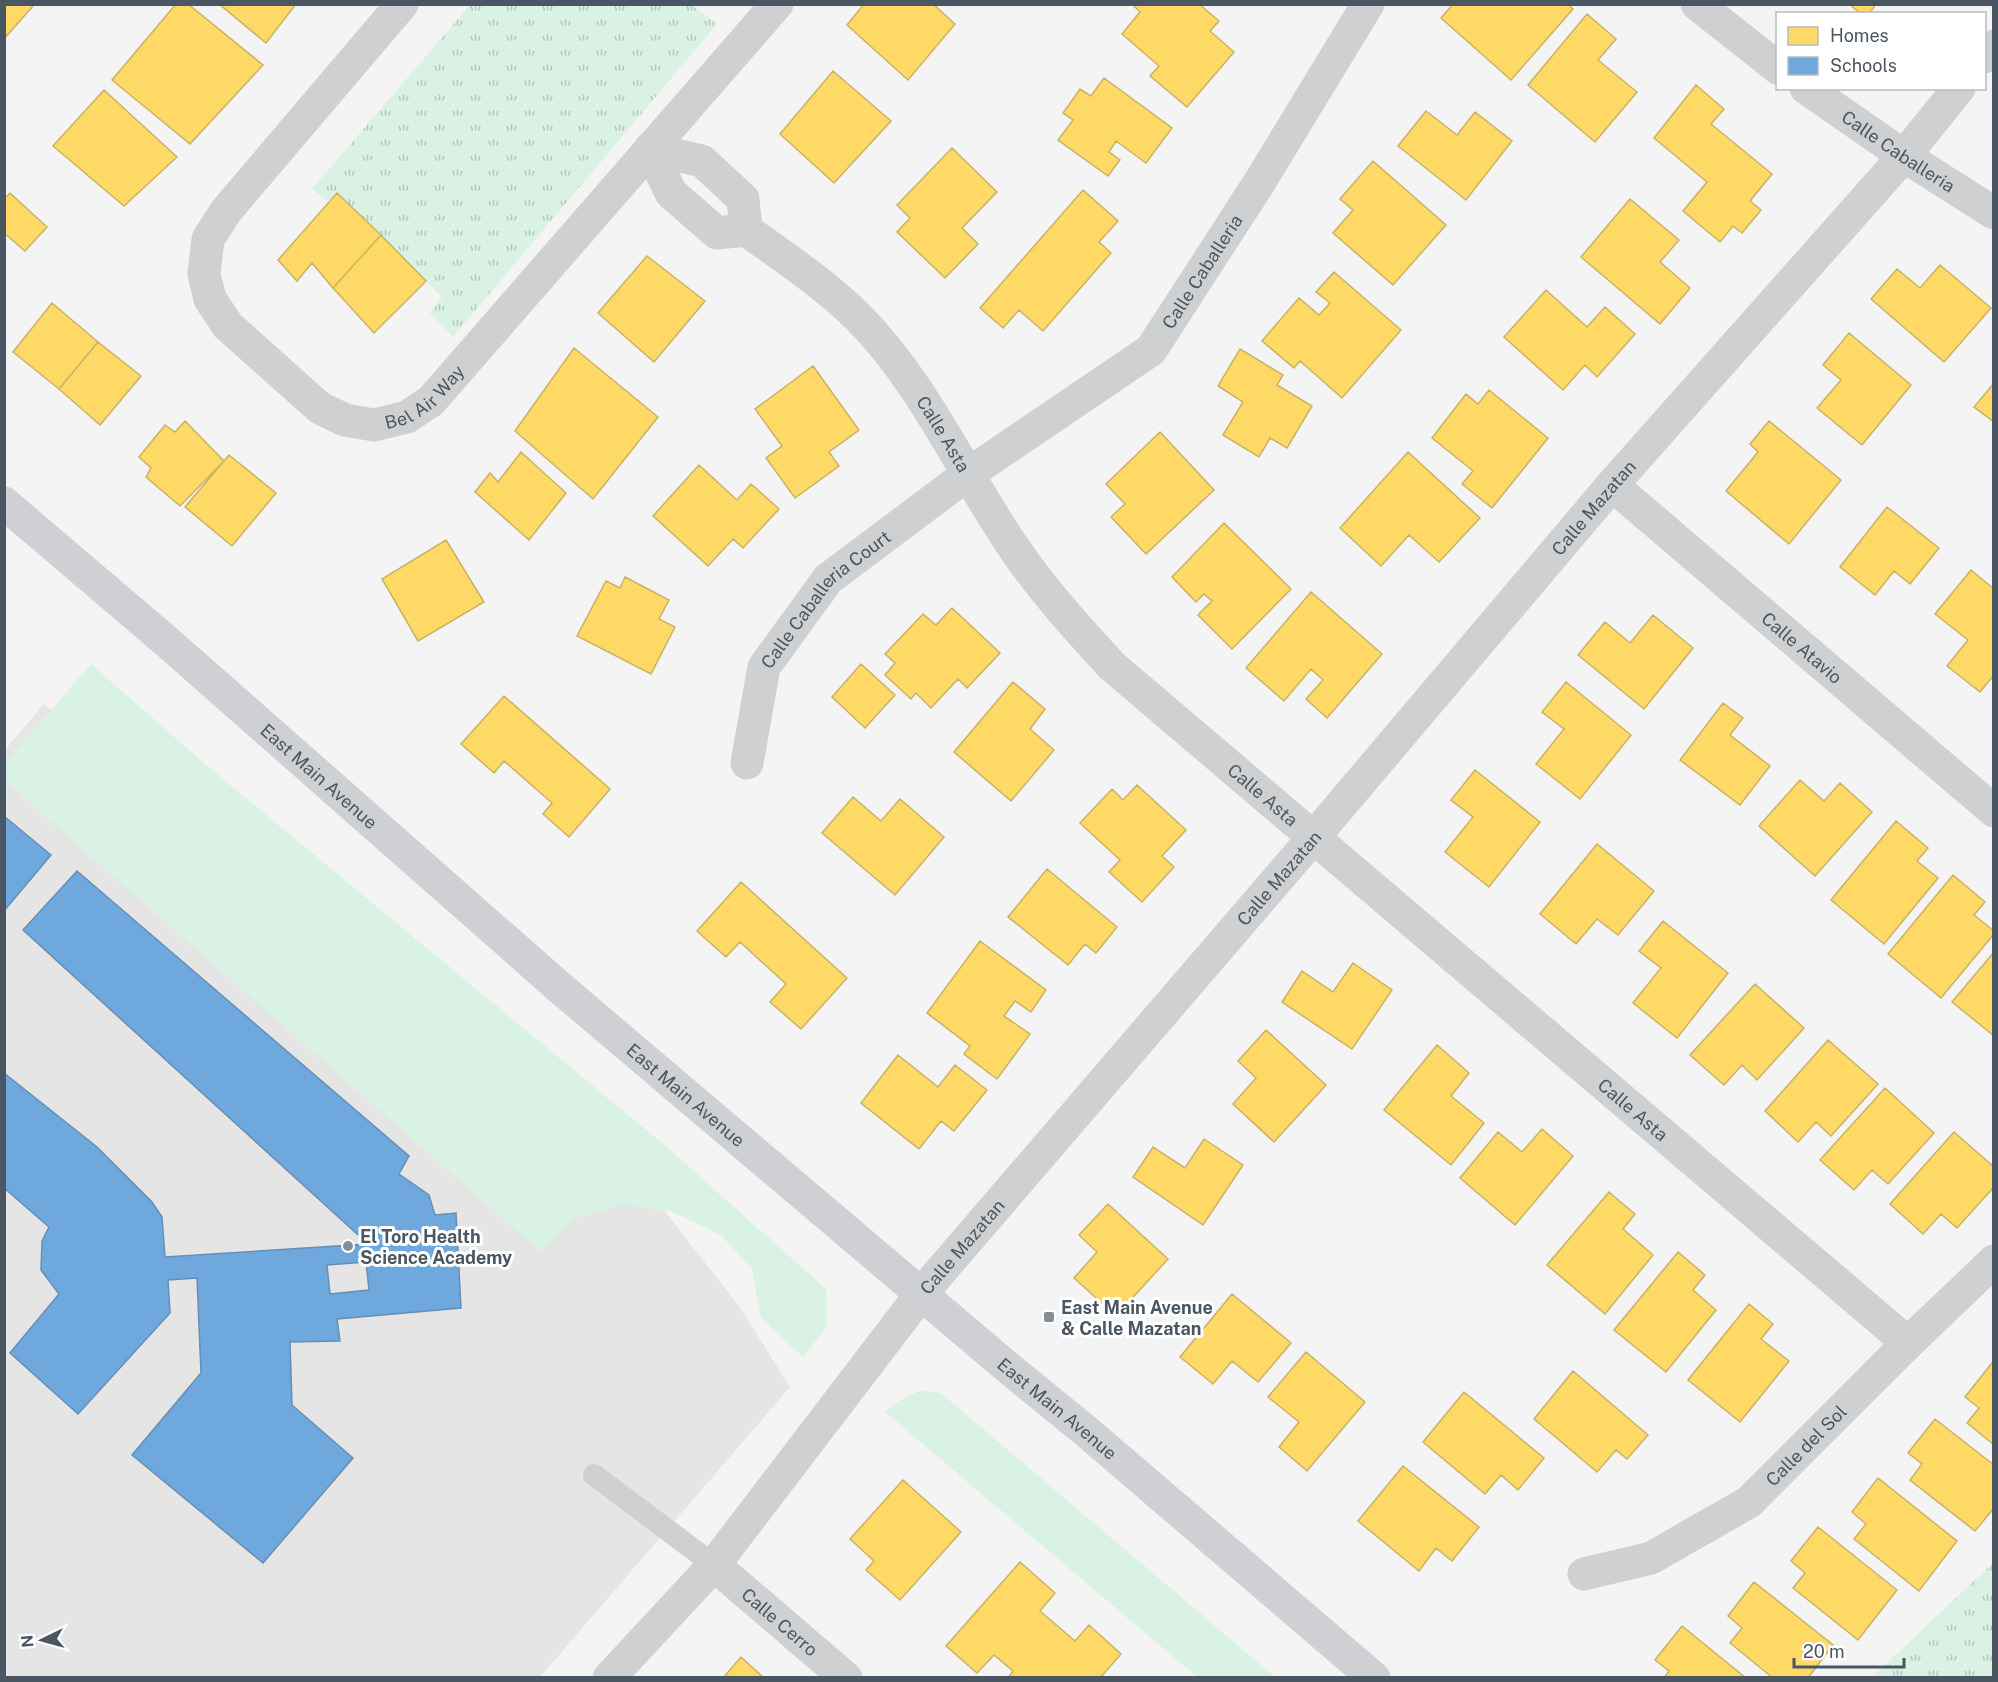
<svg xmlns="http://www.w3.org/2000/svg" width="1998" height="1682" font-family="'Public Sans',sans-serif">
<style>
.education{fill:#e6e5e6}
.grass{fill:#d9f2e3}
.park{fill:url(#park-tufts)}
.homes{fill:#ffd966;stroke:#c9b264;stroke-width:1.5}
.schools{fill:#6fa8dc;stroke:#648fb7;stroke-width:1.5;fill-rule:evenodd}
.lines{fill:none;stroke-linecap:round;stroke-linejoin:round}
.lane{stroke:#ced0d2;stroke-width:22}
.street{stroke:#ced0d2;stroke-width:33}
.secondary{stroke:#ced0d4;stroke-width:33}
.poi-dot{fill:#868d94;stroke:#fff;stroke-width:2}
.labels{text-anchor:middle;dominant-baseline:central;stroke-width:6;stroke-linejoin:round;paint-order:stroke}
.street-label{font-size:18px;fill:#4a5661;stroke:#fff}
.poi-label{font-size:18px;font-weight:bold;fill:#4a5661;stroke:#fff;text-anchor:start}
</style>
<defs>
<pattern id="park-tufts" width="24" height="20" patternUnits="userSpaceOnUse" patternTransform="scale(1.5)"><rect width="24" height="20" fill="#d9f2e3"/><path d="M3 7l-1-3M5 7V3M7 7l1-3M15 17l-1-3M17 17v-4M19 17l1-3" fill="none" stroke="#b2c7bb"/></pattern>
</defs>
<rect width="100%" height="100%" fill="#f4f4f4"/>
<path class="education" d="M44 704 645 1186 739 1306 790 1387 540 1677 5 1678 4 751Z"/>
<path class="grass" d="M91 664 212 770 668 1148 826 1289 827 1326 803 1357 761 1318 752 1269 721 1235 671 1211 623 1204 574 1219 541 1252 5 781V763Z
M921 1390 941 1393 1275 1677H1197L885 1412 897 1402Z"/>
<path class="park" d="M470 5H692L717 24 453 337 430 313 442 297 337 193 327 201 312 189Z
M1993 1563V1677H1872Z"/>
<path class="homes" d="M4 4H31L33 6 4 39Z
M176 4H188L263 65 190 144 112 80Z
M219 4H296L266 43Z
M864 4H933L955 24 908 80 847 25Z
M1132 4H1199L1219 21 1210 31 1234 52 1187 107 1150 76 1159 66 1122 34 1140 12Z
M1453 4H1568L1573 9 1511 80 1441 18Z
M1849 4H1876L1869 14H1861Z
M1587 14 1616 39 1598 60 1637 92 1595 142 1528 85Z
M833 71 891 121 834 183 780 134Z
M1104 78 1172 128 1146 163 1116 141 1109 152 1120 160 1108 176 1058 140 1073 120 1063 113 1080 89 1091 96Z
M1696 85 1724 109 1711 124 1772 174 1750 201 1761 210 1742 233 1733 226 1720 242 1683 211 1707 182 1654 138Z
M104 90 177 157 124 206 53 146Z
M1426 111 1457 135 1475 112 1512 141 1466 200 1398 146Z
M952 148 997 192 962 228 978 244 945 278 897 232 910 218 897 205Z
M1373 161 1446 225 1393 285 1333 233 1353 210 1340 199Z
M1083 190 1118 221 1099 242 1111 253 1043 331 1019 310 1003 328 980 308Z
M10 193 47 227 25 251 4 233V199Z
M337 193 381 235 333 288 312 263 297 281 278 260Z
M1630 199 1679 240 1660 262 1690 288 1660 324 1581 257Z
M381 235 426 281 374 333 333 288Z
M647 256 705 301 654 362 598 313Z
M1940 265 1991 308 1944 362 1871 299 1897 269 1920 288Z
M1334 272 1401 330 1342 398 1300 361 1294 368 1262 341 1299 298 1319 315 1330 303 1316 292Z
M1546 290 1587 327 1605 307 1635 334 1597 377 1585 365 1563 390 1504 337Z
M52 303 98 342 59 389 13 352Z
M1849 333 1911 385 1862 445 1817 408 1841 380 1823 365Z
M98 342 141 376 100 425 59 389Z
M574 348 658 417 593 499 515 431Z
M1240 349 1283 375 1277 385 1312 406 1287 448 1270 438 1259 457 1223 435 1243 402 1218 386Z
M813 366 859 430 829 452 839 466 795 498 766 458 782 446 755 409Z
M1994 383V422L1974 407Z
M1489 390 1548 438 1492 508 1462 484 1473 471 1432 438 1466 394 1478 404Z
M185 421 224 461 180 506 146 477 151 468 139 457 165 425 175 432Z
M1769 421 1841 480 1789 544 1726 491 1758 452 1750 444Z
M1160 432 1214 490 1146 554 1111 517 1125 504 1106 484Z
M521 452 566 493 529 540 475 492 490 473 498 482Z
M1408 452 1480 518 1439 562 1409 535 1381 566 1340 528Z
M229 455 276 493 232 546 185 507Z
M699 465 737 500 751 484 779 509 743 548 733 539 708 566 653 516Z
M1887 507 1939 548 1910 584 1894 571 1875 595 1840 567Z
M1224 523 1291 589 1232 649 1198 615 1212 601 1204 594 1196 602 1172 577Z
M446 540 484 602 418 641 382 579Z
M1971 570 1994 589V675L1980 692 1947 666 1968 640 1935 614Z
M625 577 669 600 659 619 675 627 651 674 577 636 606 581 620 588Z
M1311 592 1382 654 1327 718 1306 699 1323 680 1311 669 1284 701 1246 668Z
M952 608 1000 653 967 688 958 679 931 708 916 693 911 699 885 675 895 663 885 654 923 614 936 625Z
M1653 615 1693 648 1644 709 1578 655 1605 622 1630 643Z
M861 664 895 695 865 728 832 697Z
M1013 682 1045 709 1030 729 1054 750 1011 801 954 752Z
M1566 682 1631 735 1580 799 1536 764 1564 729 1542 712Z
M504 696 610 789 569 837 543 814 552 803 504 761 494 773 461 744Z
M1723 703 1743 718 1730 735 1770 766 1740 805 1680 760Z
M1475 770 1540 822 1489 887 1445 852 1473 817 1451 800Z
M1800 780 1824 801 1840 783 1872 812 1815 876 1759 826Z
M1137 785 1186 830 1162 856 1174 867 1142 902 1109 872 1120 860 1080 823 1112 789 1123 800Z
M853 797 881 821 900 799 944 837 895 895 822 833Z
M1896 821 1928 848 1917 861 1938 878 1884 944 1831 900Z
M1597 844 1654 891 1618 935 1597 919 1576 944 1540 914Z
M1047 869 1117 927 1096 953 1085 944 1068 965 1008 917Z
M1953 875 1985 902 1974 915 1994 931V934L1941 998 1888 954Z
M741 882 847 978 801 1029 770 1002 786 984 740 942 726 957 697 931Z
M1663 921 1728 973 1677 1038 1633 1003 1661 968 1639 951Z
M980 941 1046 990 1031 1012 1015 1001 1004 1016 1030 1034 997 1079 964 1054 970 1046 927 1013Z
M1994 952V1036L1952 1002Z
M1353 963 1392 990 1352 1049 1282 1002 1302 971 1333 992Z
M1755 984 1804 1028 1757 1080 1742 1065 1724 1085 1690 1055Z
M1266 1030 1326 1085 1274 1142 1233 1104 1256 1078 1238 1061Z
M1828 1040 1878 1084 1831 1136 1816 1122 1798 1142 1765 1111Z
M1437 1045 1469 1073 1451 1096 1484 1123 1451 1165 1384 1110Z
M898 1055 938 1087 955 1065 987 1090 954 1131 941 1121 919 1149 861 1103Z
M1885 1088 1934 1133 1888 1184 1872 1170 1854 1190 1820 1160Z
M1542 1129 1573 1156 1515 1225 1460 1178 1498 1132 1522 1152Z
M1954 1132 1994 1167V1187L1957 1228 1941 1214 1923 1234 1890 1204Z
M1204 1139 1243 1165 1203 1225 1133 1177 1153 1147 1185 1168Z
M1609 1192 1635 1214 1623 1229 1653 1255 1605 1314 1547 1265Z
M1108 1204 1168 1259 1116 1316 1074 1278 1097 1252 1079 1235Z
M1678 1252 1705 1275 1693 1290 1716 1310 1666 1372 1614 1330Z
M1232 1294 1291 1343 1258 1382 1232 1361 1213 1384 1180 1357Z
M1749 1304 1773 1324 1761 1339 1789 1361 1740 1422 1688 1380Z
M1306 1352 1365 1402 1307 1471 1279 1447 1299 1422 1268 1397Z
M1992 1363 1994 1364V1445L1967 1423 1979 1408 1965 1397Z
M1573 1371 1648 1435 1627 1459 1616 1450 1597 1472 1534 1419Z
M1464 1392 1544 1458 1518 1490 1501 1475 1485 1494 1423 1442Z
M1935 1419 1994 1465V1508L1975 1531 1910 1480 1922 1464 1908 1453Z
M1403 1466 1479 1527 1452 1561 1436 1548 1419 1571 1358 1521Z
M1878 1478 1957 1541 1919 1591 1854 1539 1866 1524 1852 1512Z
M903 1480 961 1532 900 1600 866 1570 874 1561 850 1539Z
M1818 1527 1897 1590 1858 1640 1793 1588 1805 1573 1791 1561Z
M1020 1562 1055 1593 1040 1611 1075 1641 1089 1625 1121 1654 1100 1678H1008L1013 1671 994 1655 977 1673 946 1646Z
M1754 1582 1833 1645 1808 1678H1773L1730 1643 1742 1628 1728 1616Z
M1682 1626 1746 1678H1664L1669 1671 1655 1660Z
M741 1657 764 1678H723Z"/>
<path class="schools" d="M4 816 51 855 4 911Z
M77 871 409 1156 399 1174 429 1195 435 1215 456 1213 461 1308 337 1319 340 1341 290 1342 292 1405 353 1458 263 1563 132 1455 201 1373 197 1278 168 1280 170 1313 78 1414 10 1353 59 1294 41 1270 42 1241 49 1227 4 1188V1073L97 1147 152 1202 162 1217 165 1257 368 1244 23 930ZM366 1262 369 1290 330 1294 327 1265Z"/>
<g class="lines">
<path class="lane" d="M594 1475 714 1565"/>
<g class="street">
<path id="s1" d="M402 4 226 211 208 239 204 274 210 299 228 326 320 408 345 420 374 425 407 417 431 401 777 4"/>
<path d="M1697 4 1778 68"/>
<path d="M1984 57 1994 46"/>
<path id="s2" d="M1806 88 1904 156 1994 213"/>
<path id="s3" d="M650 149 671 193 717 233 746 230C784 257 824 284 857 316 925 384 962 473 1016 551 1044 592 1078 629 1112 666L1908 1343"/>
<path d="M650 149 702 161 743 199 746 230"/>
<path id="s4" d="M1612 485 1994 811"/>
<path id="s5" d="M747 763 764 667 828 579 968 474 1151 350 1259 183 1368 4"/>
<path id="s6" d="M714 1565 846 1678"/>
<path id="s7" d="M1584 1574 1651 1558 1749 1502 1908 1343 1994 1261"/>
<path id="s8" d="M609 1678 714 1565 921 1294 1313 838 1612 485 1904 156 1959 88"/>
</g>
<path class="secondary" id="s9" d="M4 503 166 641 559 987 1006 1366 1087 1432 1374 1678"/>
</g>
<g class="poi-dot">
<circle cx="348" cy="1246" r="6"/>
<rect x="1043" y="1311" width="12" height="12" rx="3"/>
</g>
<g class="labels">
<g class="street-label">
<text stroke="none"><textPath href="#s2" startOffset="112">Calle Caballeria</textPath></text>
<text stroke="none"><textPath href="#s5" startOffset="696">Calle Caballeria</textPath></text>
<text stroke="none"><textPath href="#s1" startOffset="638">Bel Air Way</textPath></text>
<text stroke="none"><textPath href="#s3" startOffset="426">Calle Asta</textPath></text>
<text stroke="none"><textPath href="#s8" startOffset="1530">Calle Mazatan</textPath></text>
<text stroke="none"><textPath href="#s5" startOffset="190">Calle Caballeria Court</textPath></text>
<text stroke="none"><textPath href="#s4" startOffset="250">Calle Atavio</textPath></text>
<text stroke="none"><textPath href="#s9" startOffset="417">East Main Avenue</textPath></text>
<text stroke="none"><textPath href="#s3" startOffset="912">Calle Asta</textPath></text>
<text stroke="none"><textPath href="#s8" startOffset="1044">Calle Mazatan</textPath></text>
<text stroke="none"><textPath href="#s9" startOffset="903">East Main Avenue</textPath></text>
<text stroke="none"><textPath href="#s3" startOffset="1398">Calle Asta</textPath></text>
<text stroke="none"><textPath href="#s8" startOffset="558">Calle Mazatan</textPath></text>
<text stroke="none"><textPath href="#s9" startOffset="1389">East Main Avenue</textPath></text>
<text stroke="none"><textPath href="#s7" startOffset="262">Calle del Sol</textPath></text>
<text stroke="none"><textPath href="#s6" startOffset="87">Calle Cerro</textPath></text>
</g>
<g class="poi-label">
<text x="360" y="1236">El Toro Health<tspan x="360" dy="21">Science Academy</tspan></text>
<text x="1061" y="1307">East Main Avenue<tspan x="1061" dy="21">&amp; Calle Mazatan</tspan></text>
</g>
</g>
<rect width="1998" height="1682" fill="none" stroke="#4a5661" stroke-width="12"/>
<rect x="1776" y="12" width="210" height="78" fill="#ffffff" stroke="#b7bbc0" stroke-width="1.5"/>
<rect x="1788" y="27" width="30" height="18" fill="#ffd966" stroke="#b7bbc0" stroke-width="1.5"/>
<text x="1830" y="42" font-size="18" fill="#4a5661">Homes</text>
<rect x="1788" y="57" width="30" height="18" fill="#6fa8dc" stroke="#b7bbc0" stroke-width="1.5"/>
<text x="1830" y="72" font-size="18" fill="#4a5661">Schools</text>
<g transform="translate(42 1640) rotate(265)" stroke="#ffffff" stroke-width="4.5" paint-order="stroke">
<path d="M0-4.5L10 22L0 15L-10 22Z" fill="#4a5661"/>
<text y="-9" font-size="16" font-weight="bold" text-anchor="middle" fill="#4a5661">N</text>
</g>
<path d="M1794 1658v9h110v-9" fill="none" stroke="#4a5661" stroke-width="3"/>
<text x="1803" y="1658" font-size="18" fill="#4a5661" stroke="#ffffff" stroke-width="4.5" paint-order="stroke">20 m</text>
</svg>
